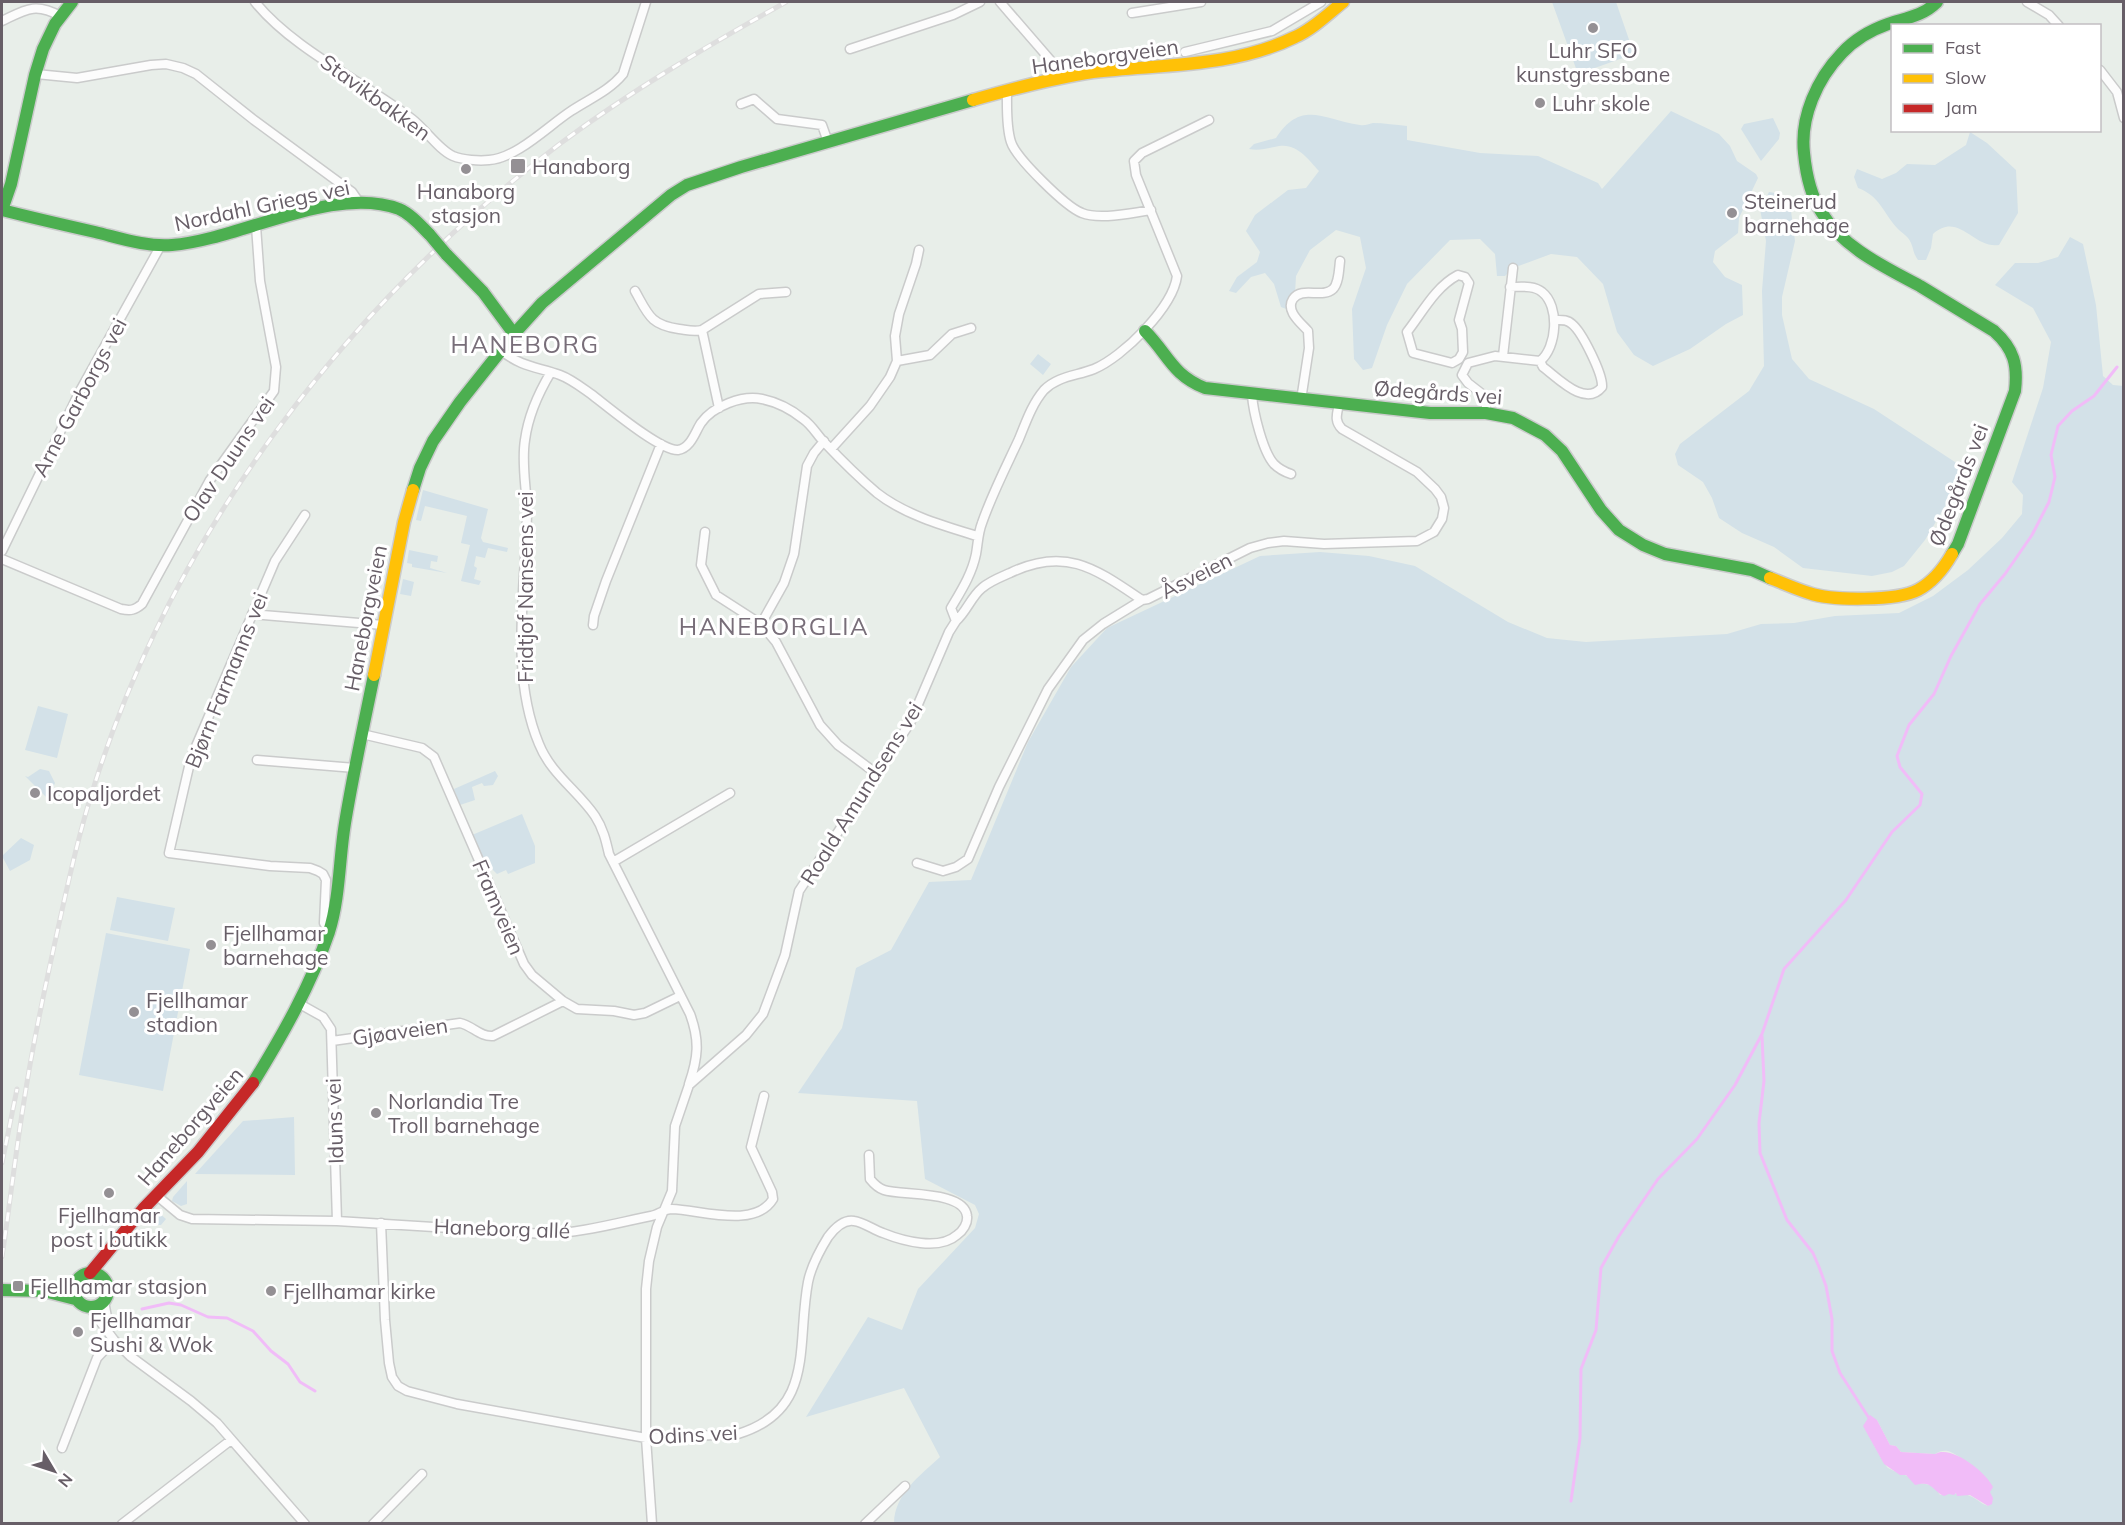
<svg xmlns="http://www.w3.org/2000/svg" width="2125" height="1525" font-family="Mulish,sans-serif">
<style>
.green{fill:#d3e1e8;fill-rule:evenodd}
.water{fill:#f1bcf8}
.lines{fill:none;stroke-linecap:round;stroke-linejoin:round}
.stream{stroke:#f1bcf8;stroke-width:3}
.street-casing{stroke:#cacbcb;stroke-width:11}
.fast-casing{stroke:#cbcbcc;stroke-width:15}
.slow-casing{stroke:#cbcbcc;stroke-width:15}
.jam-casing{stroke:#cbcbcc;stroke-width:15}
.street{stroke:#fcfcfc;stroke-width:8}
.fast{stroke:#4caf50;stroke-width:12}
.slow{stroke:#ffc107;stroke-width:12}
.jam{stroke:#c62828;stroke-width:12}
.rail-casing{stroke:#dedede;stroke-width:5}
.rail{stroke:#fff;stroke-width:3;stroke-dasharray:9;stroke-linecap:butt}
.fast-bridge-casing{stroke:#cbcbcc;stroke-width:15;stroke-linecap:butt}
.fast-bridge{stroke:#4caf50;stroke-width:12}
.poi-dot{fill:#949094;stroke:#fff;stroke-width:2}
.labels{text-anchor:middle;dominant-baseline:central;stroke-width:6;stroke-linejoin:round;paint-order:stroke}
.poi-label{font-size:21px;fill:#675e67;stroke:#fff;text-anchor:start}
.street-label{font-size:21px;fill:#675e67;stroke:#fff}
.quarter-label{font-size:24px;letter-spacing:1.5px;fill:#786e79;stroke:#fff}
</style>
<rect width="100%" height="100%" fill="#e8eee9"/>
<path class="green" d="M1552 2H1616L1634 54 1578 74Z
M1671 111 1719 134 1730 146 1737 161 1756 174 1758 178 1739 218 1738 233 1715 251 1713 262 1725 277 1742 285 1743 315 1726 324 1690 349 1653 366 1634 355 1617 332 1603 284 1577 257 1551 254 1513 268 1505 276H1497L1495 254 1480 239 1450 240 1407 284 1387 325 1372 368 1363 370 1354 359 1352 309 1366 268 1360 237 1336 230 1310 250 1296 276 1294 312 1281 307 1274 284 1265 273 1251 277 1236 293 1229 291 1237 277 1257 262 1260 252 1246 231 1255 215 1288 190 1306 188 1319 171C1308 159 1297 143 1279 146 1268 148 1260 151 1249 149L1254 144 1276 138C1302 99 1323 120 1360 125 1365 126 1368 124 1373 123 1384 123 1396 125 1407 126V140L1480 153 1538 156 1598 183 1602 189Z
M1773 118 1780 133 1779 139 1761 161 1741 129 1744 124Z
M1970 132 1987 143 2016 170 2018 213 1999 245C1973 249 1959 211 1933 234L1931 248 1926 260H1918C1913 253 1914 250 1911 243 1908 236 1903 234 1898 229 1883 213 1880 196 1858 188L1854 177 1857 169 1882 179 1896 173 1907 164 1935 165 1966 145Z
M1769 192 1775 193 1791 211 1795 241 1782 297V315L1792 359 1809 379 1874 409 1958 464 1963 476 1925 540 1904 566 1892 572 1872 576 1803 568 1774 547 1742 533 1719 518 1712 498 1703 482 1678 465 1675 454 1680 444 1749 391 1764 366 1762 291 1766 241 1760 209Z
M2070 237 2083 244 2096 305 2103 376 2113 385 2124 386 2123 1523H894C895 1493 920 1476 940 1457L904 1388 806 1417 868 1317 902 1330 918 1289 975 1228 979 1214 975 1205 925 1179 917 1101 798 1093 842 1028 856 968 891 950 929 882 971 880 1028 742 1071 667 1107 628 1260 556 1320 552 1369 556 1415 566 1508 622 1547 638 1586 642 1727 634 1761 624 1794 623 1835 616 1899 613 1933 596 1968 570 2002 538 2022 514 2023 495 2012 482 2043 388 2051 342 2033 308 1995 285 2015 263H2038L2058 257ZM1877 1420 1890 1445 1896 1446 1901 1452 1935 1454C1939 1451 1944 1450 1948 1451 1955 1453 1976 1467 1980 1472 1987 1481 1990 1493 1992 1503L1988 1506C1981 1504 1976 1498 1970 1496 1961 1492 1950 1494 1940 1495 1933 1483 1929 1485 1917 1483 1914 1481 1909 1477 1905 1475 1900 1473 1893 1471 1888 1468 1884 1465 1867 1432 1864 1426Z
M1038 354 1051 364 1043 375 1030 364Z
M423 490 488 509 481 538 483 542 508 548 507 552 488 548 485 558 476 556 474 566 477 568 474 579 481 581 479 585 461 581 470 545 461 543 467 516 425 506 421 521 416 520Z
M409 550 438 556 437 562 431 561 430 568 447 573 412 567V564L407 563Z
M403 579 414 582 411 596 400 594Z
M38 706 68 714 57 758 25 750Z
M40 769 49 771 55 783 48 799 25 776 28 777Z
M495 771 498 776 493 785 484 786 482 783 472 787 475 800 460 805 454 789Z
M522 814 535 846V863L508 874 506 870 497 874 492 869 487 871 472 835Z
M21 838 34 845 30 860 10 871 2 856Z
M117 897 175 908 168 941 110 930Z
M106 933 190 949 163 1091 79 1075Z
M294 1117 295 1175 195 1174 243 1121Z
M187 1181V1204L181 1206 172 1201 173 1197Z
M158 1212 166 1219 161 1225H142L153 1213Z"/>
<path class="water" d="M1870 1415 1877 1420 1890 1445 1896 1446 1901 1452 1935 1454C1951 1444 1986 1472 1993 1487L1990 1492 1993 1498 1992 1504 1988 1506 1970 1495 1957 1496 1956 1493 1954 1495 1949 1494 1944 1496C1931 1490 1933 1480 1915 1485L1906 1475H1900L1884 1464 1863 1426Z"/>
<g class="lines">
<path class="stream" d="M1762 1036 1764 1081 1759 1123 1760 1153 1787 1220 1813 1253 1819 1267 1826 1286 1832 1319V1351L1840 1373 1869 1418
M142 1309 169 1303 181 1305 208 1317 227 1318 253 1331 271 1351 288 1364 300 1382 315 1391
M1571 1501 1580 1438 1581 1369 1596 1330 1601 1268 1619 1236 1658 1179 1697 1139 1735 1085 1762 1034 1784 969 1846 900 1892 832 1920 805 1922 794 1900 767 1897 756 1909 725 1934 694 1951 656 1980 604 2005 574 2032 535 2049 502 2055 477 2051 455 2058 426 2072 411 2094 396 2117 367"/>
<g class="street-casing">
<path id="street" d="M255 2C293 49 364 82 412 119 425 129 439 150 453 156 463 160 479 161 489 160 517 158 548 126 571 111 589 99 609 91 623 74L646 2
M1000 2 1065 77
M2027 2 2049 15 2059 26
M1132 13 1201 2
M2 21C25 10 35 2 60 16
M850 49 953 15 980 2
M1185 52 1272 31 1321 2
M2100 70 2117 92 2124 118
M36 74 77 78 151 65 166 64 183 68 196 74 254 120 352 192 359 202
M1007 91C1007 106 1006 127 1011 142 1016 158 1066 207 1082 213 1099 220 1134 213 1151 210
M741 104 754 99 777 119 822 125 828 142
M1458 275 1465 277 1469 283 1459 320 1462 329 1463 352 1459 359 1452 363 1413 353 1407 332C1422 313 1435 287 1458 275Z
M635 291C648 314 650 325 679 329 687 330 694 332 702 330
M502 351C521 367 538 367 560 375 571 379 581 387 591 394 607 406 660 451 678 450 691 448 695 432 701 423 713 406 742 395 762 399 776 402 792 410 803 419 812 425 817 435 824 442 841 460 858 477 877 493 905 515 944 526 977 536
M1503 356 1513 268
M897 361 930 355 952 334 971 328
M1540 361 1543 367C1557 377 1585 408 1602 387 1603 374 1582 332 1572 324 1567 319 1561 320 1554 320
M551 372C539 392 528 417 525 440 521 464 527 490 527 513 526 589 509 672 539 744 551 774 578 791 595 816 603 828 606 841 609 854L690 1014C700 1041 698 1058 689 1084
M1252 394C1253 412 1263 452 1274 464 1279 469 1285 472 1291 474
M1301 400 1309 348 1308 331C1301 323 1285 311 1293 299 1302 286 1322 299 1333 289 1339 283 1339 269 1340 261
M719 408 702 330 759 294 786 292
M1486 413V397L1468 383 1462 375 1468 363 1495 356 1540 361C1557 348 1560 306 1542 292 1534 285 1520 287 1510 287
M824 441 814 453 807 466 794 554 784 583 761 624 776 642 820 725 838 745 877 774
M831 449 870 406 890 377 897 361 895 336 899 314 916 264 919 250
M305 515 275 561 191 758 169 853 270 866 310 868 318 871 323 874 326 880 324 923 329 931
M705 532 701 565 716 595 761 624
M2 551 80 391 161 245
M2 559 121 609C131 611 135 610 142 604L210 480 274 391 276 367 260 281 256 226
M252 614 383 625
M956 621C967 611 971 597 982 588 990 581 1001 577 1010 573 1066 546 1096 569 1142 600
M593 625 594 616 606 581 661 444
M362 734 422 748 434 757 524 964 532 975 563 1001 577 1009 614 1011 634 1015 645 1013 680 996
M257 760 355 768
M613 862 730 793
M917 863 943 871 956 867 968 859 999 787 1048 689 1083 640 1103 624 1142 600 1148 599 1250 548 1268 543 1284 541 1324 544 1417 541 1434 532 1442 519 1444 508 1441 497 1435 489 1417 472 1342 429C1334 421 1337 414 1339 404
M298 1003 323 1017 331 1029 337 1221
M332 1041 460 1023C473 1026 480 1037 493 1036L563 1001
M156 1195 180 1215 192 1219 337 1221 545 1234C581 1233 616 1223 651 1216 658 1215 664 1209 672 1209 701 1210 755 1229 773 1199L772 1192 751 1147 764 1096
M381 1223 385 1320 389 1363 392 1377 398 1386 407 1391 457 1404 646 1438 738 1434C816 1410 796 1345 808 1282 811 1267 820 1250 828 1237 834 1229 843 1219 854 1221 863 1222 874 1230 883 1233 903 1241 939 1251 957 1235 963 1231 968 1223 967 1216 964 1190 901 1196 884 1190 878 1188 874 1184 870 1179L869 1155
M104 1301 109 1328
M90 1308 114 1340 130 1356 191 1401 217 1423 305 1524
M62 1448 97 1358 114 1340
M122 1524 231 1440
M373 1524 422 1474
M652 1524 646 1438V1289L649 1261 657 1227 672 1191 675 1126 689 1085 746 1035 763 1014 785 955 799 891 910 723 949 632 956 621 951 608C961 591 972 574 976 554 978 543 978 533 982 523 992 494 1006 467 1019 439 1026 422 1032 404 1044 390 1058 376 1076 376 1094 369 1123 357 1173 307 1177 276L1136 175 1134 161 1142 153 1209 120
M865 1524 905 1486"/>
</g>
<g class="fast-casing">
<path id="fast" d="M1937 2C1923 16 1906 18 1888 24 1871 30 1854 40 1842 53 1817 79 1800 117 1804 153 1806 174 1810 195 1822 213 1843 248 1885 267 1920 286 1945 301 1969 316 1994 331 2014 349 2018 365 2015 391L1958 544 1952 554
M2 210C33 218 64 225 95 232 120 238 146 247 172 245 239 240 334 184 399 209 411 214 421 226 430 235
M2 210 11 184 35 75 43 49 55 24 72 2
M446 254 483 292 514 334
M1145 331C1168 354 1172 375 1205 388L1430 413H1486L1513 418 1545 435 1562 451 1601 510 1619 530 1643 545 1665 554 1752 570 1770 578
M413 490 420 468 433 441 460 402 514 334 542 303 671 195 687 185 741 167 973 100
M253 1083C282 1036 311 985 329 932 340 897 339 859 345 823 353 774 364 724 374 675
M74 1290a17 17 0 1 1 34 0a17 17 0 1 1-34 0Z
M2 1290 44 1291 75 1299"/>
</g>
<g class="slow-casing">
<path id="slow" d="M973 100C1012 89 1052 78 1093 72 1161 64 1232 68 1295 37 1313 29 1328 14 1343 2
M1770 578C1783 583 1796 589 1809 593 1832 601 1897 601 1918 590 1933 582 1944 568 1952 554
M374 675 404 522 413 490"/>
</g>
<g class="jam-casing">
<path id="jam" d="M90 1273 143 1209 198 1152 253 1083"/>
</g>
<use href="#street" class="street"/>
<use href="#fast" class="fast"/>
<use href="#slow" class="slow"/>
<use href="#jam" class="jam"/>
<g class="rail-casing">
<path id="rail" d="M2 1163 17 1089
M2 1257C10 1203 16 1149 25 1095 33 1043 44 992 55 942 67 888 78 835 95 783 176 528 349 303 561 143 632 90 709 45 786 2"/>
</g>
<use href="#rail" class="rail"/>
<g class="fast-bridge-casing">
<path id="fast-bridge" d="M430 235 446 254"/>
</g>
<use href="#fast-bridge" class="fast-bridge"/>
</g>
<g class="poi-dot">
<circle cx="1593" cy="28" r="6"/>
<circle cx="1540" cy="103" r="6"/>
<rect x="510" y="158" width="16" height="16" rx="3"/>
<circle cx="466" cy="169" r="6"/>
<circle cx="1732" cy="213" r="6"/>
<circle cx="35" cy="793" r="6"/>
<circle cx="211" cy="945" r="6"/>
<circle cx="134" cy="1012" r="6"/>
<circle cx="376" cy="1113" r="6"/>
<circle cx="109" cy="1193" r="6"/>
<rect x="12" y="1280" width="12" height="12" rx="3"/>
<circle cx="271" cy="1291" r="6"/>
<circle cx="78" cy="1332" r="6"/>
</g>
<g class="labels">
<g class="poi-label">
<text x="1593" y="50" text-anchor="middle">Luhr SFO<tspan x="1593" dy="24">kunstgressbane</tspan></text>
<text x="1552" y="103">Luhr skole</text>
<text x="532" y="166">Hanaborg</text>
<text x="466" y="191" text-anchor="middle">Hanaborg<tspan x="466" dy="24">stasjon</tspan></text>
<text x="1744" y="201">Steinerud<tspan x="1744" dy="24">barnehage</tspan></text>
<text x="47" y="793">Icopaljordet</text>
<text x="223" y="933">Fjellhamar<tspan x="223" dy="24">barnehage</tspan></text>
<text x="146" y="1000">Fjellhamar<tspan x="146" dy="24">stadion</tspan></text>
<text x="388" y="1101">Norlandia Tre<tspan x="388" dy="24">Troll barnehage</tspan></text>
<text x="109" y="1215" text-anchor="middle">Fjellhamar<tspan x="109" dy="24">post i butikk</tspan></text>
<text x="30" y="1286">Fjellhamar stasjon</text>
<text x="283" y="1291">Fjellhamar kirke</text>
<text x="90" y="1320">Fjellhamar<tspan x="90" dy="24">Sushi &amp; Wok</tspan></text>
</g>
<g class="street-label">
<text transform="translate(1105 56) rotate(-8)">Haneborgveien</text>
<text transform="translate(376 97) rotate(36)">Stavikbakken</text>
<text transform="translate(262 205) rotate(-12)">Nordahl Griegs vei</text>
<text transform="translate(1438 392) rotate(4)">Ødegårds vei</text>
<text transform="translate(79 397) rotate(-62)">Arne Garborgs vei</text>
<text transform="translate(228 459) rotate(-56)">Olav Duuns vei</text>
<text transform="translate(1958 485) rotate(-69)">Ødegårds vei</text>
<text transform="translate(1196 575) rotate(-27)">Åsveien</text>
<text transform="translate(525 587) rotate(-90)">Fridtjof Nansens vei</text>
<text transform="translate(365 618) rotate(-79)">Haneborgveien</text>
<text transform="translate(226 680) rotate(-68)">Bjørn Farmanns vei</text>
<text transform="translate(861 793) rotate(-58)">Roald Amundsens vei</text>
<text transform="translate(499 907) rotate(67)">Framveien</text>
<text transform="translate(400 1031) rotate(-8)">Gjøaveien</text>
<text transform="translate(334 1121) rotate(-92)">Iduns vei</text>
<text transform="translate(190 1126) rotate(-49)">Haneborgveien</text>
<text transform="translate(502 1228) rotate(2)">Haneborg allé</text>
<text transform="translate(693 1434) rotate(-3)">Odins vei</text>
</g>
<g class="quarter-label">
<text x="525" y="344">HANEBORG</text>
<text x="774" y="626">HANEBORGLIA</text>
</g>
</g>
<rect width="2125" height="1525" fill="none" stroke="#675e67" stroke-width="6"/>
<rect x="1891" y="24" width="210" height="108" fill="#ffffff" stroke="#c2bfc2" stroke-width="1.5"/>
<rect x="1903" y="44" width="30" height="9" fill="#4caf50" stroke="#c2bfc2" stroke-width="1.5"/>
<text x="1945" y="54" font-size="18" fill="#675e67">Fast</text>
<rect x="1903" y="74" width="30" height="9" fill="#ffc107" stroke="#c2bfc2" stroke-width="1.5"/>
<text x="1945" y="84" font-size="18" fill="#675e67">Slow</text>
<rect x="1903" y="104" width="30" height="9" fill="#c62828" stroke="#c2bfc2" stroke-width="1.5"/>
<text x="1945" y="114" font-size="18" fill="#675e67">Jam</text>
<g transform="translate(54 1471) rotate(129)" stroke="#ffffff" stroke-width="4.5" paint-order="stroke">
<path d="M0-4.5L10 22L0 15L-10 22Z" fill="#675e67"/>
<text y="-9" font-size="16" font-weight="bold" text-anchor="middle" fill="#675e67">N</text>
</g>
</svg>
